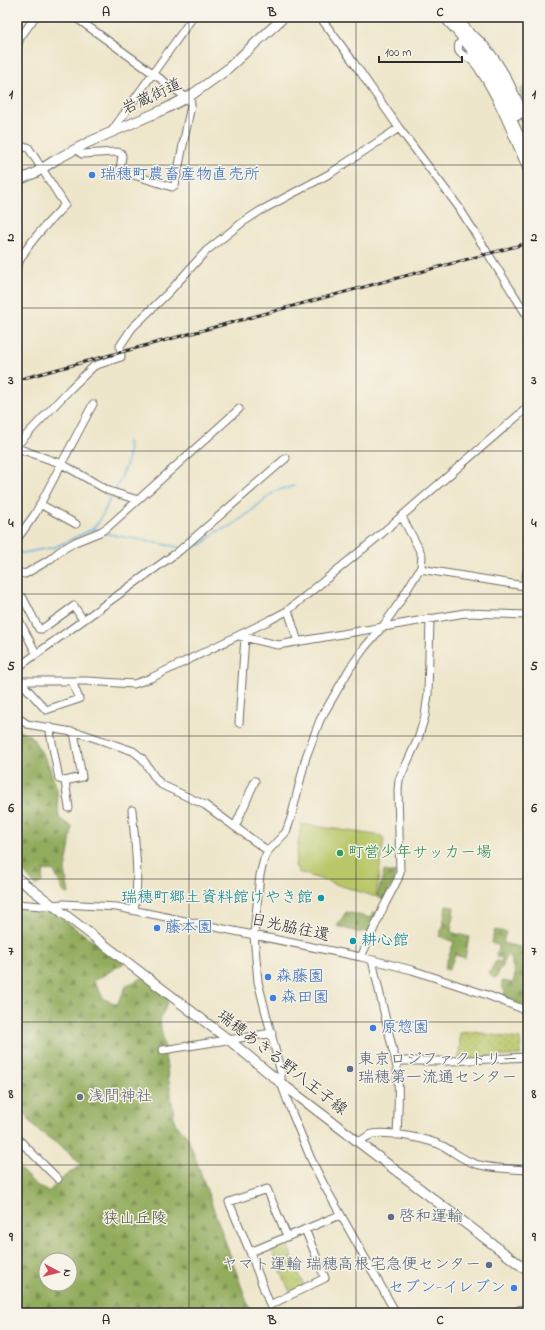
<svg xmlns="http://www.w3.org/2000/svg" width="545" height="1330" font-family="'Indie Flower','Klee One',sans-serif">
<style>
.forest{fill:url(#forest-firs);stroke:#5e6c44;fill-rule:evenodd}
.park{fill:url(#park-dots);stroke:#72794a}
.garden{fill:#b9c769;stroke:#72794a}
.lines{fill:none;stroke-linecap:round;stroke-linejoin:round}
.stream{stroke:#63b2dd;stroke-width:1.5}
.minor-casing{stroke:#6f6c63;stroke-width:9}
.major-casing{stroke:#6f6c63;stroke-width:11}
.highway-casing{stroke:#6f6c63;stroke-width:12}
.minor{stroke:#fff;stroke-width:7}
.major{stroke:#fff;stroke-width:9}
.highway{stroke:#fff;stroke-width:10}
.rail-casing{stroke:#2b2b2b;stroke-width:3}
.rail{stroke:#f7f3e8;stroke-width:1.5;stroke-dasharray:4.5;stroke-linecap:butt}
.grid{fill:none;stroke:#2b2b2b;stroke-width:1;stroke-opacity:0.55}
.shop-dot{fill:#3f7fe0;stroke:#f7f3e8;stroke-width:1.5}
.leisure-dot{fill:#2e9e5b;stroke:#f7f3e8;stroke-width:1.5}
.culture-dot{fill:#0f9aa8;stroke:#f7f3e8;stroke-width:1.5}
.service-dot{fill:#5c6f8a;stroke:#f7f3e8;stroke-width:1.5}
.worship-dot{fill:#6b7280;stroke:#f7f3e8;stroke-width:1.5}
.labels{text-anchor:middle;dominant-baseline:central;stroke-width:3;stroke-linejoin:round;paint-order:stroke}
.street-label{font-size:16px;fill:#2b2b2b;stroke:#f7f3e8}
.shop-label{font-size:16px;fill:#366cbe;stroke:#f7f3e8;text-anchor:start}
.leisure-label{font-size:16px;fill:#27864d;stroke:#f7f3e8;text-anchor:start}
.culture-label{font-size:16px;fill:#0d838f;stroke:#f7f3e8;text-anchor:end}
.service-label{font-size:16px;fill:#4e5e75;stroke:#f7f3e8;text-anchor:start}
.worship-label{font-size:16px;fill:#5b616d;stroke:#f7f3e8;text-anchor:start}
.park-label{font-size:16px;fill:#4e523a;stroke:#f7f3e8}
.neatline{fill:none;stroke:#2b2b2b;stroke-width:1.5}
.grid-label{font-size:13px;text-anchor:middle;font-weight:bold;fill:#2b2b2b}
</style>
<defs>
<pattern id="forest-firs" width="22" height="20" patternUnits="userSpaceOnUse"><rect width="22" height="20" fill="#92ac5d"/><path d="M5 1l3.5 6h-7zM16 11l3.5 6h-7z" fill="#778c4d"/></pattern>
<pattern id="park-dots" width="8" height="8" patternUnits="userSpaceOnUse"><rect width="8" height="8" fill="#b9c769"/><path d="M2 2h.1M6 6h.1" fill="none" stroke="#9fab5b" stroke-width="1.8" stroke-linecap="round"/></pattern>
</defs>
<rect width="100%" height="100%" fill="#f7f3e8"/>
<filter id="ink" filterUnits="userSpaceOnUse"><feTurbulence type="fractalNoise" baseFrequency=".025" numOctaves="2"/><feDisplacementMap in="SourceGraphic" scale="8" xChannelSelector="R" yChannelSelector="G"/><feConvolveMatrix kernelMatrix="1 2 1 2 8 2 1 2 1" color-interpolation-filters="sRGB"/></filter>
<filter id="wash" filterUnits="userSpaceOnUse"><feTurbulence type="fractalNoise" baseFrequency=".012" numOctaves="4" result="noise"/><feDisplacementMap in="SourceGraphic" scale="16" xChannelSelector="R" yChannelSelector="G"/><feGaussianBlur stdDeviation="0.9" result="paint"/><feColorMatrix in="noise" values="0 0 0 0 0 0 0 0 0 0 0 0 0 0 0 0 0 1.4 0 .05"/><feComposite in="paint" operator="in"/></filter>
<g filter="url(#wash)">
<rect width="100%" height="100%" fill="#eee6ca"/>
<path class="forest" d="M528 82V110L519 91Z
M17 730 31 736 47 761 57 789 59 818 72 827 69 850 65 870 69 894 64 893 54 871 44 870 42 882 36 886 24 872 17 866Z
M384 871 396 873 394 881 384 900 377 897Z
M446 906 454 907 451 932 469 937 465 958 455 955 449 970 444 969 454 942 439 936 443 925Z
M17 907 54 913 124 963 94 981 104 999 117 1004 127 985 144 977 170 997 160 1020 175 1123 187 1135 251 1313H17V1166L35 1184 48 1192 64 1177 81 1165 71 1154 34 1127 17 1102V1027L19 1014V999L17 994ZM46 1260H70V1284H46Z
M346 912 371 918 373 912 377 913 369 933 361 931 360 933 337 926Z
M495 930 506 932 503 943 521 947V951L525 952 528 961 527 971 528 973V1007L503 997 505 991 502 987V981L513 983 515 974 509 955 506 956 502 968H499L497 977 493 978 489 973 496 961 501 962 502 957 497 958 496 956 499 945 491 943Z"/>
<path class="park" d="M473 1032 520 1039 521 1055 459 1059 460 1033Z
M286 1242 304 1286 290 1292 271 1248Z"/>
<path class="garden" d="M301 824 382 836 384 839 376 897 298 872 299 868 295 867Z"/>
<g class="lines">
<path class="stream" d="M115 490C123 473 131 461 128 441
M93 528 99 522 112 495
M103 533 178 547
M186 549 200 545 205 542 216 532 231 526 245 516 275 491 294 486
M17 552 23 553 55 547 93 529 98 530"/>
</g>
</g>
<g filter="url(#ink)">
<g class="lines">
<g class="minor-casing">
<path id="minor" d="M75 17 187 98
M320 17 352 60 399 128 458 206 528 317
M475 36C501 58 515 93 528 123
M464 38 459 44C456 54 463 54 470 59 474 62 477 66 480 71 500 101 513 137 528 171
M17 47 20 38 35 17
M111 132 193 17
M17 148 28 147 65 205C48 223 27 243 17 266
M75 149 82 154 116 152 121 153 122 156 120 170 121 171 172 187 175 185 191 105 190 96
M17 445 71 388 94 366 121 357 120 346 132 328 169 292 206 251 243 222 260 211 331 173 399 128
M17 448 62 464 109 491 138 500
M40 504 76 524
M17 539 35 514 93 404
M420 569 525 586 528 562
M17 572 25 574 49 560 60 551 75 542 100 532 108 527 239 409
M17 602 23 598 39 629H42L74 606 83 620
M288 610 298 642
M17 616 36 653
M239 636 278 645 465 613 528 615
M17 668 179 551 286 458
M17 681H87L134 684 151 678 270 620 287 611 374 540 528 407
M20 681 46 710 79 699 72 681
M17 717 27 724 83 734 133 751 142 758 156 779 162 785 205 805 268 851
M239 723 245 637
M49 727 59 779 65 781 69 808
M65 781 82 777 74 732
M132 810C135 843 140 877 134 910
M235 827 255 781
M17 904 41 906 63 904 117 907 361 957 412 970 487 995 528 1011
M361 957 384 906 398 879 400 872 398 790 399 780 418 739 425 716 428 694 430 618
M372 960 393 1051C401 1072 398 1112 397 1135
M163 1050 272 1033
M397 1061H451L528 1057
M17 1138 58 1179
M360 1141C364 1139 368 1135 373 1134 388 1131 429 1139 443 1146 454 1152 463 1160 476 1164 492 1169 511 1169 528 1170
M305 1229 325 1278 270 1305 250 1252 340 1215
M250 1252 229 1202 267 1189 287 1236
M519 1310 528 1308
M396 1313 324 1185 311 1159 292 1113 281 1083V1073L273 1041 258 982 254 935 260 875 264 859 268 851 286 832 291 818 306 757 320 720 350 668 365 647 383 626 399 603 421 567 422 556 419 549 402 517"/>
</g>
<g class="major-casing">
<path id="major" d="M17 181 35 173 57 159 89 142 165 109 190 96 225 71 284 17
M17 878 229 1040 281 1083 528 1271"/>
</g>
<g class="highway-casing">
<path id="highway" d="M445 17C484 57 506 107 528 157
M456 17C481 47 501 79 517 115"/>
</g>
<use href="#minor" class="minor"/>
<use href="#major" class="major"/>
<use href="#highway" class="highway"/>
<g class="rail-casing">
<path id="rail" d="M17 380 528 243"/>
</g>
<use href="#rail" class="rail"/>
</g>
</g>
<path class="grid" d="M189 17V1313M356 17V1313M17 165H528M17 308H528M17 451H528M17 594H528M17 736H528M17 879H528M17 1022H528M17 1165H528"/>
<g class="shop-dot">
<circle cx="92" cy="175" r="4"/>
<circle cx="157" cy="928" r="4"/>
<circle cx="268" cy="977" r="4"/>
<circle cx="273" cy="998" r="4"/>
<circle cx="373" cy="1028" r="4"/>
<circle cx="514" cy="1288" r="4"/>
</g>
<circle class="leisure-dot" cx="340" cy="853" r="4"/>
<g class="culture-dot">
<circle cx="321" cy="898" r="4"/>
<circle cx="353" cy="941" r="4"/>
</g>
<g class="service-dot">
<circle cx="350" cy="1069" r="4"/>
<circle cx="391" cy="1217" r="4"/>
<circle cx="489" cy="1265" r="4"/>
</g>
<circle class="worship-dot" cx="80" cy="1097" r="4"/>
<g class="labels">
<g class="street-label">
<text transform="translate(152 97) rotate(-25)">岩蔵街道</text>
<text transform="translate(290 928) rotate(12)">日光脇往還</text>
<text transform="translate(282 1063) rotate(38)">瑞穂あきる野八王子線</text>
</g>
<g class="shop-label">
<text x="100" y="175">瑞穂町農畜産物直売所</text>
<text x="165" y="928">藤本園</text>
<text x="276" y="977">森藤園</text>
<text x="281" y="998">森田園</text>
<text x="381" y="1028">原惣園</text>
<text x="506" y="1288" text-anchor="end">セブン-イレブン</text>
</g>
<g class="leisure-label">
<text x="348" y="853">町営少年サッカー場</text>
</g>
<g class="culture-label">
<text x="313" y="898">瑞穂町郷土資料館けやき館</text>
<text x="361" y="941" text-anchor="start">耕心館</text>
</g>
<g class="service-label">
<text x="358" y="1060">東京ロジファクトリー<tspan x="358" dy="18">瑞穂第一流通センター</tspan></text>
<text x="399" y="1217">啓和運輸</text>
<text x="481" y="1265" text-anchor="end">ヤマト運輸 瑞穂高根宅急便センター</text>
</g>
<g class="worship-label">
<text x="88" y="1097">浅間神社</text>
</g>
<g class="park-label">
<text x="135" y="1219">狭山丘陵</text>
</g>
</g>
<rect width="545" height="1330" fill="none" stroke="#f7f3e8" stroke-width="44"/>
<g transform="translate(58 1272) rotate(97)"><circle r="19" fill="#f7f3e8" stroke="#a5a39c"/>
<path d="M0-3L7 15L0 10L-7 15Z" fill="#d1495b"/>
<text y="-6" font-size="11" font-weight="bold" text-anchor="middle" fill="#2b2b2b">N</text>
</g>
<path d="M379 56v6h83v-6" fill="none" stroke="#2b2b2b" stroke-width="2"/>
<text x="385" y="56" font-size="12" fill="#2b2b2b" stroke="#f7f3e8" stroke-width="3" paint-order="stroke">100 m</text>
<rect x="22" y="22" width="501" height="1286" class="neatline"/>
<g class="grid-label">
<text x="106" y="16">A</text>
<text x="272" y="16">B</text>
<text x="440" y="16">C</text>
<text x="11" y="98">1</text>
<text x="534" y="98">1</text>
<text x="11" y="241">2</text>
<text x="534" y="241">2</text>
<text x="11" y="384">3</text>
<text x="534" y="384">3</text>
<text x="11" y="527">4</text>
<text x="534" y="527">4</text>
<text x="11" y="670">5</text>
<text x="534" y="670">5</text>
<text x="11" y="812">6</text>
<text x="534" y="812">6</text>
<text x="11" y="955">7</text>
<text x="534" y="955">7</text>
<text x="11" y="1098">8</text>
<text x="534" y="1098">8</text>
<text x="11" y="1241">9</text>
<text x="534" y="1241">9</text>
<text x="106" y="1324">A</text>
<text x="272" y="1324">B</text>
<text x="440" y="1324">C</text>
</g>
</svg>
